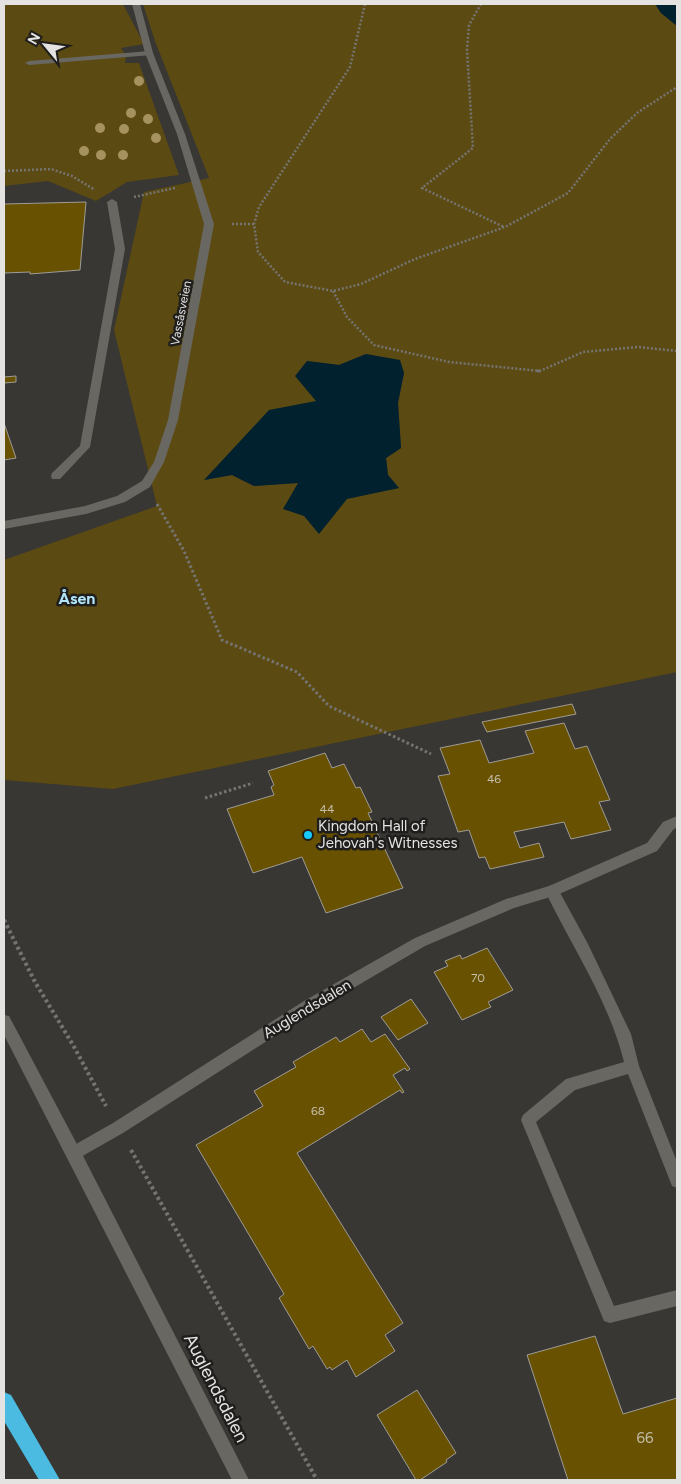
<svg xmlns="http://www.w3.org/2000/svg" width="681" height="1484" font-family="Figtree,sans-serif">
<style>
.green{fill:#5c4a13;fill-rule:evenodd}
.water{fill:#00212d}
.building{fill:#685100;stroke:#9e9c97}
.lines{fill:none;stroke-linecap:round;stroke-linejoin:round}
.path-far2{stroke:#757471;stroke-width:2.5;stroke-dasharray:2 2;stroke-linecap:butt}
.path-far1{stroke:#757471;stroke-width:3;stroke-dasharray:2.5 2.5;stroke-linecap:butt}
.path{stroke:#757471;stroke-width:4;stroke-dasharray:3 3;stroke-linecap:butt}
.lane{fill:#686762;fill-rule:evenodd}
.street{fill:#686762;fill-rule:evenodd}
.secondary{fill:#686762;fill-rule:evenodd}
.highway{fill:#4bbbe1;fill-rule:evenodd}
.tree{fill:#a5925e}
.poi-dot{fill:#17cafb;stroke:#1f1e1c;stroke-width:2}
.labels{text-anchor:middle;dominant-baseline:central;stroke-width:5;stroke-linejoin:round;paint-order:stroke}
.far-street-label{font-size:12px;fill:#e4e3e1;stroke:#1f1e1c}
.number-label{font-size:12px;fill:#c5bea9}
.poi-label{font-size:15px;fill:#e4e3e1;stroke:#1f1e1c;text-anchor:start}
.street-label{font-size:15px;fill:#e4e3e1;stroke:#1f1e1c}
.near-number-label{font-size:15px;fill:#c5bea9}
.neighbourhood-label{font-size:16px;font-weight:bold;fill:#b0e4f8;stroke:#1f1e1c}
.near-street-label{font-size:18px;fill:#e4e3e1;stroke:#1f1e1c}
</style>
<rect width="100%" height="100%" fill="#383733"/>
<path class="green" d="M4 4H123L144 44 121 48 126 56 125 63H139L179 175 127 182 96 201 48 181 4 186Z
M143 4H655L661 13 677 26V672L113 789 4 780V560L157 506 114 330 144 192 209 178 155 41ZM366 354 404 373 398 403 401 448 386 458 388 475 399 488 347 498 298 483 254 486 232 475 205 480 316 401 307 361 339 365Z"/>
<path class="water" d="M655 4H677V26L661 13Z
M366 354 400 360 404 373 398 403 401 448 386 458 388 475 399 488 347 499 319 534 304 516 283 509 298 483 254 486 232 475 204 480 269 410 316 401 295 376 307 361 339 365Z"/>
<path class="building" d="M86 202 80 270 30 274V272L4 273V204Z
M16 376V382L4 383V377Z
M4 423 16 458 4 460Z
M572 704 576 714 487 732 482 722Z
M564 723 575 749 587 746 610 800 599 802 611 830 571 839 564 822 514 832 520 848 539 843 544 857 490 869 485 857 479 858 469 830 458 832 438 776 450 774 440 748 480 740 489 763 534 753 525 731Z
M325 753 332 768 344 764 356 788 360 787 372 812 368 813 403 888 326 913 302 857 253 873 227 809 274 795 271 787 274 785 268 771Z
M487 948 513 990 488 1002 491 1007 462 1020 434 972 448 966 445 961 460 955 462 959Z
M411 999 428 1023 398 1040 381 1017Z
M362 1029 371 1042 385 1034 410 1069 407 1071 405 1068 393 1075 404 1092 402 1093 400 1090 297 1153 403 1323 385 1335 395 1351 356 1377 347 1360 332 1370 330 1367 327 1369 313 1346 309 1349 279 1298 284 1294 196 1145 263 1106 254 1091 296 1067 293 1062 336 1037 340 1042Z
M595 1336 623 1414 677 1398V1480H568L527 1355Z
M417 1390 456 1453 446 1460 447 1462 420 1480H416L377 1415Z"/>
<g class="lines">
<path class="path-far2" d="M365 4 350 67 259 207 254 224 258 252 285 282 333 291 361 284 415 259 505 227 568 193 610 139 637 113 677 87
M481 4 469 25 467 50 473 148 422 188 504 227
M4 171 51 169 72 176 95 190
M134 197 175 188
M232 224H254
M333 291 347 317 374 345 449 362 540 371 583 352 638 347 677 351"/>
<path class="path-far1" d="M537 371H541
M157 504 184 551 222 640 297 672 329 706 431 754
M205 798 253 783"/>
<path class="path" d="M4 920 35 982 73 1045 106 1106
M131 1150 317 1480"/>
<path class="lane" d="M149 51H152V55L29 65 25 63 29 61Z
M112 199 117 202 125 249 90 447 60 479H52L51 476 52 473 80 446 115 249 107 202Z
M552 885 557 887 588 944 631 1034 639 1066 677 1162V1188L672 1186 628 1074 575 1090 536 1122 614 1306 677 1290V1306L610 1323 604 1321 521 1120 523 1115 566 1079 624 1062C609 1001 572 947 545 891L547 887Z"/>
<path class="street" d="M132 4H140L153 53 185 134 214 224 178 420 164 462 150 487 125 502 86 514 4 529V521L85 506 117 496 142 481 154 462 168 420 204 224 177 134 145 53Z
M677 816V827L673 830 657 851 557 895 514 908 425 946 314 1011 123 1133 79 1158 74 1160 69 1158 66 1153 69 1148 113 1123 304 1001 415 938 506 899 549 886 647 843 663 822Z"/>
<path class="secondary" d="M4 1015 9 1016 79 1148 249 1480H232L4 1035Z"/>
<path class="highway" d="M4 1392 11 1395 60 1480H39L4 1421Z"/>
</g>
<g class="tree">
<circle cx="139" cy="81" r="5"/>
<circle cx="131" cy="113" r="5"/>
<circle cx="148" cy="119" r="5"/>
<circle cx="100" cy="128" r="5"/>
<circle cx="124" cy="129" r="5"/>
<circle cx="156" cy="138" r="5"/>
<circle cx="84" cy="151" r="5"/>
<circle cx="101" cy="155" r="5"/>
<circle cx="123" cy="155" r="5"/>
</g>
<circle class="poi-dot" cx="308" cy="835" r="5"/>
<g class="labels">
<g class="far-street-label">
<text transform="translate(181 313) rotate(-79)">Vassåsveien</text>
</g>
<g class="number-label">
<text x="494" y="779">46</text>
<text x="327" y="809">44</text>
<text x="478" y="978">70</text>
<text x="318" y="1111">68</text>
</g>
<g class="poi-label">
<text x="318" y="826">Kingdom Hall of<tspan x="318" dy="17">Jehovah's Witnesses</tspan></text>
</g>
<g class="street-label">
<text transform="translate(307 1009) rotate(-31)">Auglendsdalen</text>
</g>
<g class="near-number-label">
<text x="645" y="1438">66</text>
</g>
<g class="neighbourhood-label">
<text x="77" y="598">Åsen</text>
</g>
<g class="near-street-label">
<text transform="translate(216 1388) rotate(63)">Auglendsdalen</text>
</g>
</g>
<rect width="681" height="1484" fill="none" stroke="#e4e3e1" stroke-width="10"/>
<g transform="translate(45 45) rotate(299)" stroke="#1f1e1c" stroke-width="4" paint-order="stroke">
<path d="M0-4L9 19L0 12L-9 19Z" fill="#e4e3e1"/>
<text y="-8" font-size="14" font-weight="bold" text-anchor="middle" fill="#e4e3e1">N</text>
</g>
</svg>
